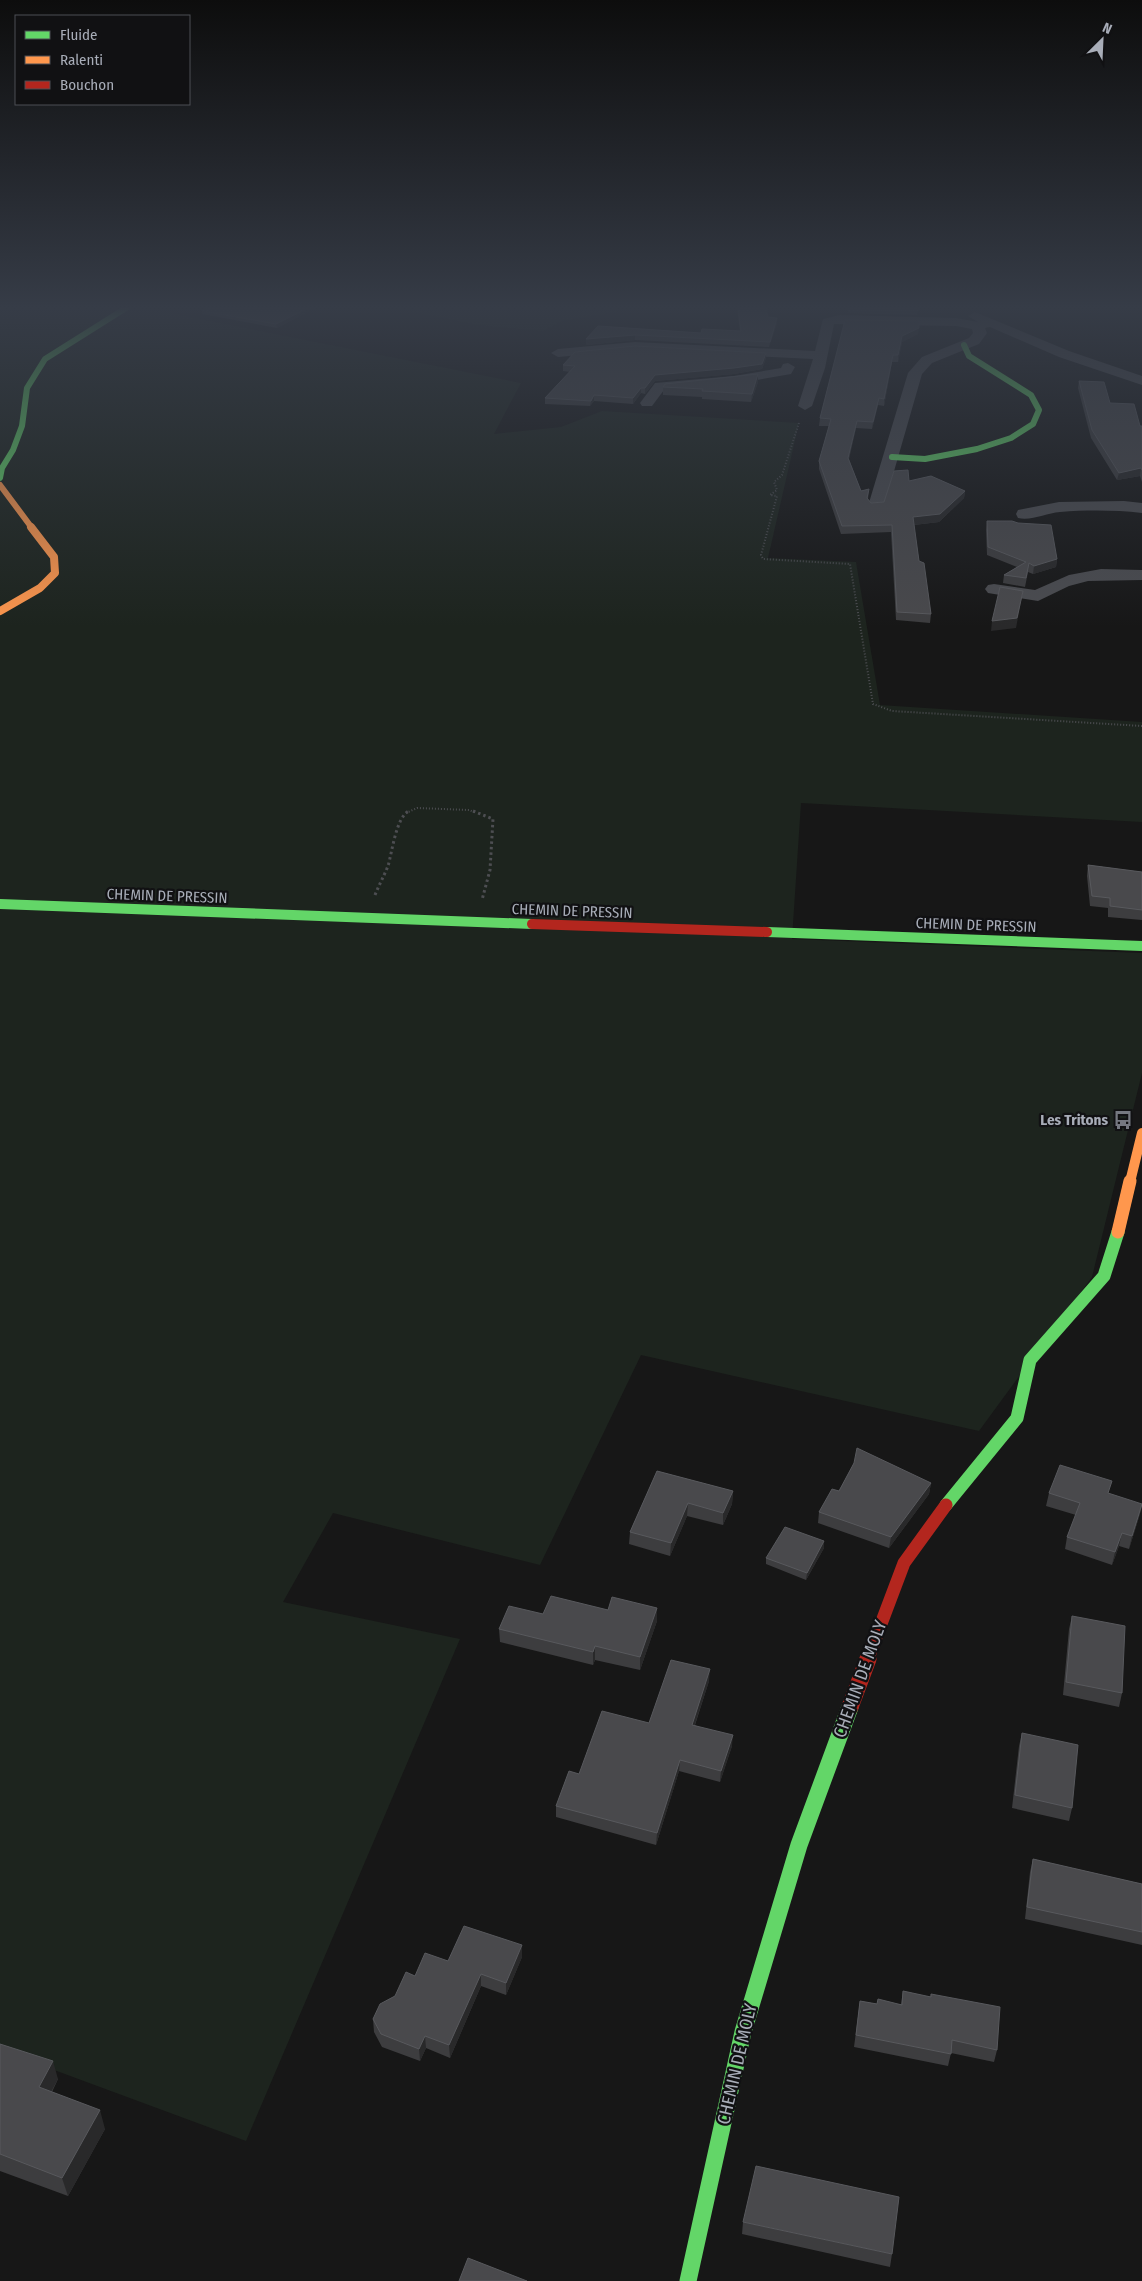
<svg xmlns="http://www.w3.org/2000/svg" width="1142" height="2281" font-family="'Fira Sans Condensed',sans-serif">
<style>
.green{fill:#1d241e}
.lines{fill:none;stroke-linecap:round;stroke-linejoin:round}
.path-far1{stroke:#4d4e52;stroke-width:2;stroke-dasharray:1 2;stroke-linecap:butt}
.path{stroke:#4d4e52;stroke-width:3;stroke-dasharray:2.5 3;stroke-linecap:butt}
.street{fill:#4b4c50;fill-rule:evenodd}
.fast-far3{stroke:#63d668;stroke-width:6}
.fast-far2{stroke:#63d668;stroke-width:10}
.fast-far1{stroke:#63d668;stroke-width:13}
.fast{stroke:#63d668;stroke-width:17}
.slow-far3{stroke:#ff974d;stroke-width:6}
.slow-far2{stroke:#ff974d;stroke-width:8}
.slow-far1{stroke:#ff974d;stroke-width:10}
.slow{stroke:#ff974d;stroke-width:13}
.jam-far2{stroke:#b3261e;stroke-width:10}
.jam-far1{stroke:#b3261e;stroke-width:13}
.jam{stroke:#b3261e;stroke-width:17}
.wall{fill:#3d3d3f}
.shaded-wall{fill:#29292a}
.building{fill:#49494c;stroke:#58595d}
.labels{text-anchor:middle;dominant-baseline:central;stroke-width:4.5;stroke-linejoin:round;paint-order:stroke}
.street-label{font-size:15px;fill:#a8adb8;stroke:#111113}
.poi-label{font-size:15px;font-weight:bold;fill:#a8adb8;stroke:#111113;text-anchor:end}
.near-street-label{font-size:18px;fill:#a8adb8;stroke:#111113}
</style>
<rect width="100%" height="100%" fill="#171717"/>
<path class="green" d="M0 308H145L521 383 494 434 561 427 602 411 799 423 768 558 856 562 880 705 1142 722V822L801 803 792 939 1142 953V1073L1092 1277 979 1431 641 1355 540 1565 333 1513 283 1602 460 1639 246 2141 0 2050Z
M394 308H620L615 312 562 321 543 331 478 325Z"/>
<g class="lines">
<path class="path-far1" d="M799 423 782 475 774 482 777 490 770 495 777 496 761 555 763 559 850 564 873 704 892 711 1142 726
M406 813 417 808 469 810 476 813"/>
<path class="path" d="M473 811 493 819 490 870 482 900
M375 895C379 885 384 876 388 866 392 853 396 817 409 811"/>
<path class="street" d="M975 312 1069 351 1142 376V385L1059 357 990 327 985 328 987 333 979 344 932 363 922 374 884 506 882 509H870L868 506 908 373 922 357 969 338 973 333 972 329 956 326 834 324 825 368 812 406 805 410 798 406 813 359 635 350 558 357 551 353 558 349 635 342 815 351 823 319 840 315 956 318 978 322 968 316Z
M788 363 795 367 791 374 734 384 664 390 652 406H642L640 403 655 383 734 376 781 368 783 364Z
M1124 501 1142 503V513C1115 510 1087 510 1060 512 1046 513 1032 521 1018 518L1016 514 1018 510 1059 502Z
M1101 569 1142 570V580L1088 581 1069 586 1038 601 994 594 988 593 985 589 988 585 994 584 1035 590 1069 575Z"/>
<path class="fast-far3" d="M892 457 925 459 977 449 1011 438 1033 424 1039 410 1031 395 969 356 964 345
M0 478 2 468 13 450 22 426 27 388 45 359 126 308"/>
<path class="fast-far2" d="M0 904 532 924
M767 932 1142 946"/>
<path class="fast-far1" d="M946 1505 1017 1418 1030 1360 1104 1276 1118 1232"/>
<path class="fast" d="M688 2281 743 2032 799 1845 850 1707"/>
<path class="slow-far3" d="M0 485 32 528"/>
<path class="slow-far2" d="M0 611 40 588 55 573 54 557 31 527"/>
<path class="slow-far1" d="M1130 1182 1142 1133"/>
<path class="slow" d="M1118 1232 1130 1181"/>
<path class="jam-far2" d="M532 924 767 932"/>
<path class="jam-far1" d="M867 1661 904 1563 946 1505"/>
<path class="jam" d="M850 1707 868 1659"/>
</g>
<path class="wall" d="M208 308H315L277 328 202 314V311Z
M737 308H766L768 317 777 323 769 347 635 340 586 345 598 326 701 333 740 331Z
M835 308H918V311L917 315 848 313V308Z
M845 320 918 334 902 342 898 362H892L884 406 878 405 872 429 856 428 849 459 861 491 869 489 868 499 871 503 884 502 909 481 965 491 964 498 939 522 914 525 919 561 931 614 930 623 896 620 891 532 841 534 819 469V461L829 426H819L820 418Z
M766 353V358L762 369 734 374 655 381 645 394 641 393 633 404 594 401 590 406 545 404V398L570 372 563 371V365Z
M758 374V382L751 402 702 399V397L663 395V387Z
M1079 381 1140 426H1142V482L1140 476 1117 480 1091 438 1078 388Z
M987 521 1057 559 1056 567 1033 574 1028 572 1025 587 1003 583 1004 575 1017 567 987 555 986 530Z
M1088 865 1142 872V920L1108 917V908L1090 906 1087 876Z
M854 1463 931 1483 929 1494 889 1548 818 1523 819 1512 839 1491Z
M657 1471 733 1491 732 1504 723 1525 687 1516 670 1556 629 1544 630 1532Z
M1049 1493 1110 1494 1142 1506 1139 1517 1129 1549 1119 1546 1112 1565 1065 1549 1067 1537 1076 1515 1046 1506Z
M824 1541V1548L806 1580 766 1564V1558Z
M657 1608V1621L640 1670 595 1660 593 1665 500 1642 499 1629 543 1614 608 1610Z
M1072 1616 1122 1693 1119 1707 1063 1695 1069 1629Z
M709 1681 695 1725 732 1746 720 1782 679 1771 656 1845 556 1817V1806L649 1723Z
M1022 1733 1072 1808 1069 1821 1012 1808 1019 1746Z
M1033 1859 1142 1884V1945L1025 1919 1030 1872Z
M522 1957 506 1995 481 1986 450 2058 426 2048 420 2061 382 2047 374 2032 373 2019 415 1976 448 1961Z
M903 1991 930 1997 931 1994 997 2050 994 2062 951 2053 948 2066 854 2047 860 2001 877 2004H901Z
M0 2044 58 2079 52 2092 105 2129 68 2196 0 2171Z
M743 2222 892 2254 890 2267 742 2234Z"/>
<path class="shaded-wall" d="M308 308H315L277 328 276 324Z
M777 318V323L769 347 770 342Z
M919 328 918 334 902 342 898 362V355L902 336Z
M635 335V340L586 345V339Z
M766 353V358L762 369 734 374 655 381 645 394V388L655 375Z
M893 355 892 362 884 406V399Z
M758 374V382L751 402 752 394Z
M641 388V393L633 404V398Z
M594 395V401L590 406 591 401Z
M879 398 878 405 872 429 873 422Z
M857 421 856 428 847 465 848 458Z
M1141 468 1140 476 1117 480 1119 473Z
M965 491 964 498 939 522 913 525V517Z
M1057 559 1056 567 1033 574 1034 566Z
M1023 591 1016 628 991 631 992 621Z
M931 1483 929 1494 889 1548 891 1537Z
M733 1491 732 1504 723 1525V1513Z
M688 1503 687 1516 670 1556 671 1543Z
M1142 1505 1139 1517 1129 1549 1132 1536Z
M1122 1533 1119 1546 1112 1565 1115 1552Z
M824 1541V1548L806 1580 807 1573Z
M657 1608V1621L640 1670V1657Z
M595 1646V1660L593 1665V1652Z
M710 1669 709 1681 691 1736 692 1725Z
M733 1735 732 1746 720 1782 721 1771Z
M680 1760 679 1771 656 1845 657 1833Z
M522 1945V1957L506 1995V1983Z
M481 1974V1986L450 2058 449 2045Z
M425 2036 426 2048 420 2061 419 2049Z
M53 2061 58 2079 44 2105 39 2087Z
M100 2110 105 2129 68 2196 62 2178Z"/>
<path class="building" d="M208 308H308L276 324 202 311Z
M738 308H766L768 317 777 318 770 342 635 335 586 339 598 326 701 333 702 329 741 331Z
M848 308H918V311L848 310Z
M845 320 919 321V328L902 336 898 355H893L884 399 879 398 873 422 857 421 848 458 861 491 869 489 867 498 871 503 884 502 894 471 908 470 909 481 931 476 965 491 940 514 913 517 919 561 924 563 931 614 897 612 892 525 842 526 819 461 831 419 820 418Z
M635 346 766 353 762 364 734 368 655 375 645 388H641L633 398 594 395 591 401 545 398 575 366 563 365 575 352Z
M758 374 752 394 702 391 703 389 663 387 665 384Z
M1079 381 1104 382 1110 403 1134 404 1140 426H1142V470L1141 468 1119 473 1092 430Z
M987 521H1012L1018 523 1051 525 1057 559 1034 566 1029 563 1026 578 1004 575 1026 562 988 547Z
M1000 587 1023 591 1017 618 992 621Z
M1088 865 1142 872V910L1110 906V898L1092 896Z
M857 1448 931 1483 891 1537 819 1512 832 1489 839 1491 854 1463Z
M1060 1465 1112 1481 1108 1493 1142 1504 1132 1536 1122 1533 1115 1552 1067 1537 1080 1503 1049 1493Z
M657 1471 733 1491 723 1513 688 1503 671 1543 630 1532Z
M785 1527 824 1541 807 1573 766 1558Z
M551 1596 608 1610 612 1597 657 1608 640 1657 595 1646 593 1652 499 1629 509 1606 543 1614Z
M1072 1616 1125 1626 1122 1693 1066 1682Z
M671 1660 710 1669 692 1725 733 1735 721 1771 680 1760 657 1833 556 1806 569 1771 579 1774 602 1711 649 1723Z
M1022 1733 1078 1745 1072 1808 1015 1795Z
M1033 1859 1142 1884V1932L1027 1907Z
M464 1926 522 1945 506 1983 481 1974 449 2045 425 2036 419 2049 381 2034 373 2019 380 2004 395 1996 406 1972 415 1976 425 1953 448 1961Z
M903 1991 931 1997V1994L1000 2007 997 2050 952 2040 951 2054 856 2035 860 2001 877 2004 878 1999 902 2005Z
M0 2044 53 2061 39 2087 100 2110 62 2178 0 2154Z
M756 2166 899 2197 892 2254 743 2222Z
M468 2258 527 2281H459Z"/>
<linearGradient id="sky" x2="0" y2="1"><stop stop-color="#0d0d0d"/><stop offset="0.49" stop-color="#363c47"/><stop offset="1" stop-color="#363c47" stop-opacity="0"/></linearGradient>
<rect width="1142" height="627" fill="url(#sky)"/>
<defs>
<g id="bus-bare" transform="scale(1.5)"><path d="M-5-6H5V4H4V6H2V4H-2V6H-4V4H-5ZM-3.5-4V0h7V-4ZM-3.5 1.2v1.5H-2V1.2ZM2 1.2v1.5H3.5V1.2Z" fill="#757880" stroke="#111113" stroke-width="2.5" paint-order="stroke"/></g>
</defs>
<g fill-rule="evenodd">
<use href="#bus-bare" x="1123" y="1120"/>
</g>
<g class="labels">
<g class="street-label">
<text transform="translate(167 896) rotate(2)">CHEMIN DE PRESSIN</text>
<text transform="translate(572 911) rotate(2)">CHEMIN DE PRESSIN</text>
<text transform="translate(976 925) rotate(2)">CHEMIN DE PRESSIN</text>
</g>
<g class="poi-label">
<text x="1108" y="1120">Les Tritons</text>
</g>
<g class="near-street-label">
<text transform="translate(860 1679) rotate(-70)">CHEMIN DE MOLY</text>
<text transform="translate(737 2064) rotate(-77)">CHEMIN DE MOLY</text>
</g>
</g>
<rect x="15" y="15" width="175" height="90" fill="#111113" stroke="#4d4f55"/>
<rect x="25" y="31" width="25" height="8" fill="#63d668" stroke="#4d4f55"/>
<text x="60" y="40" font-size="15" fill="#a8adb8">Fluide</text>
<rect x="25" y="56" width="25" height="8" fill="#ff974d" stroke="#4d4f55"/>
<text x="60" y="65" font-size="15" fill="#a8adb8">Ralenti</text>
<rect x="25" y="81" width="25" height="8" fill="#b3261e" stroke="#4d4f55"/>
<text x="60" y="90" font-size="15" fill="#a8adb8">Bouchon</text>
<g transform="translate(1102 40) rotate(24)" stroke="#111113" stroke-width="4" paint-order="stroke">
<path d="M0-4L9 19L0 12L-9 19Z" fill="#a8adb8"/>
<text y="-8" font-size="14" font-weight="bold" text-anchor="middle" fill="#a8adb8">N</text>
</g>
</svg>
